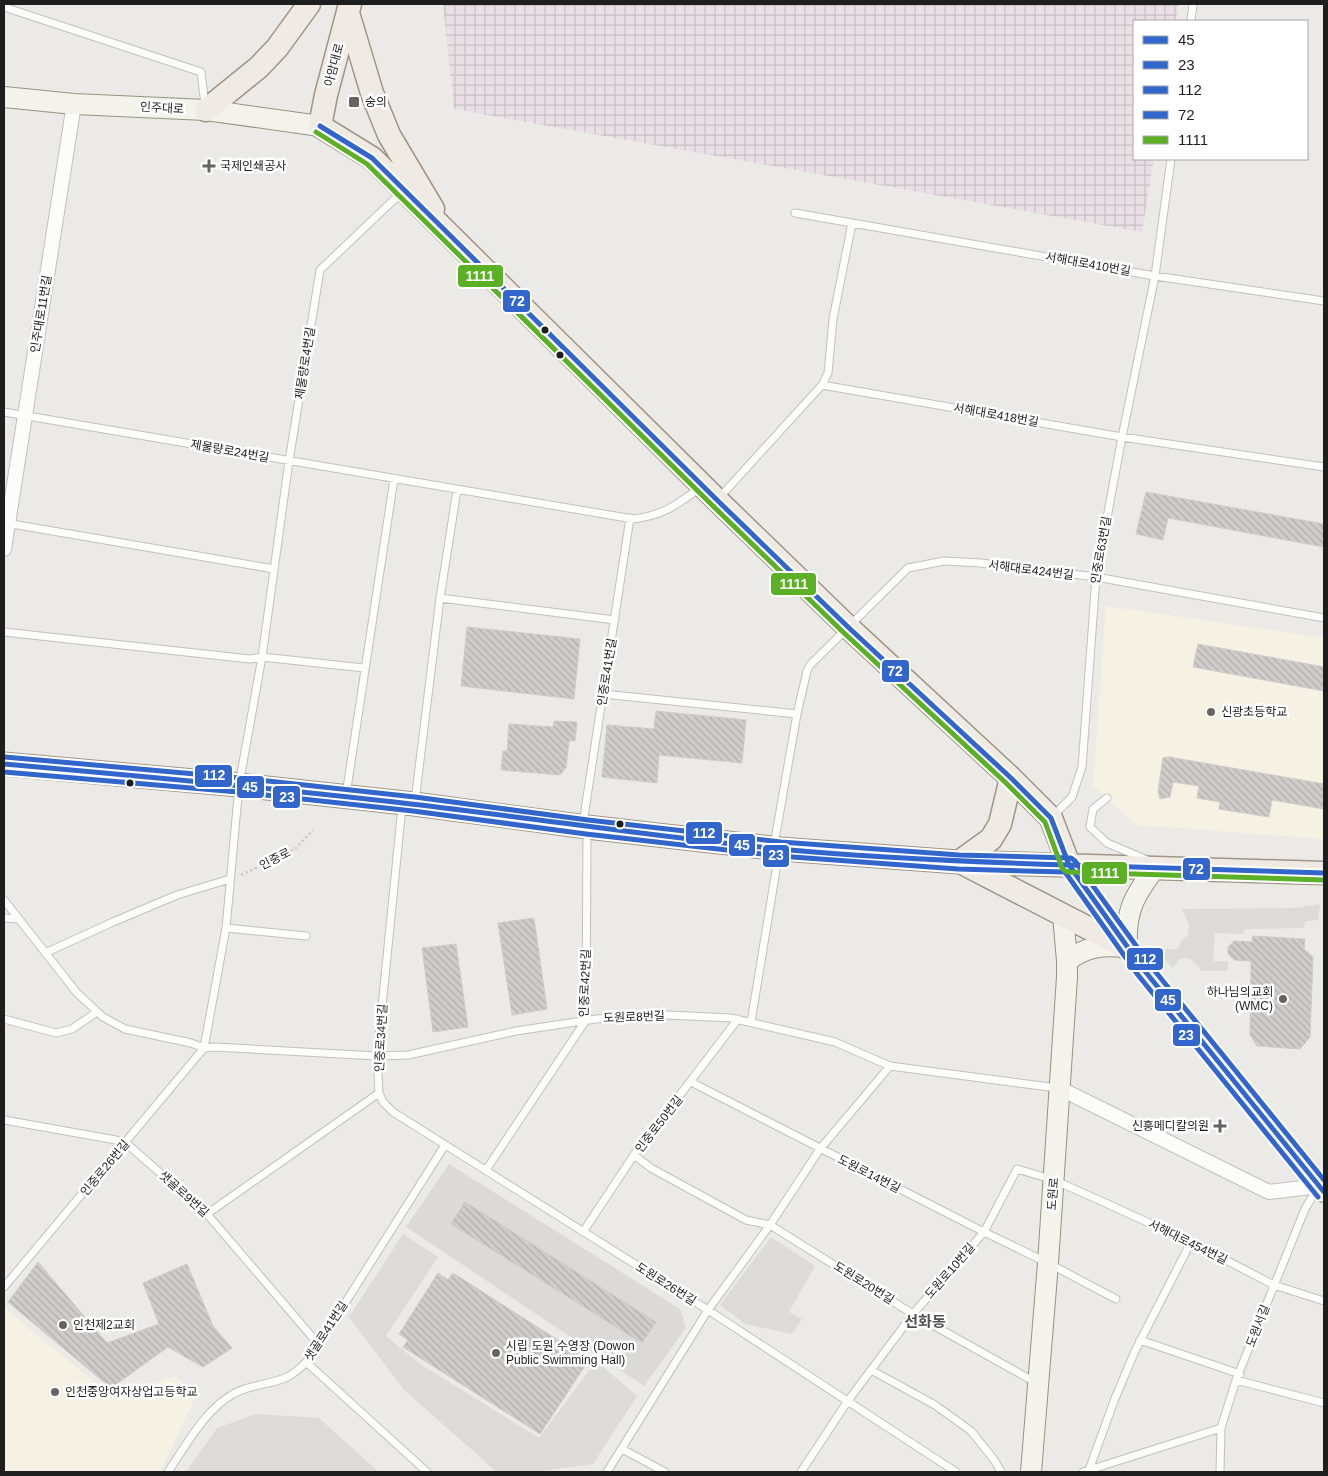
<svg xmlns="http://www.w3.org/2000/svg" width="1328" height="1476" font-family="Arial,'Noto Sans KR',sans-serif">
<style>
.residential{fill:#dbdad8}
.industrial{fill:url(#industrial-grid)}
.education{fill:#f5f2e3}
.parking{fill:#dcdbda}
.building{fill:url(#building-back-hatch);stroke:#cfcbc8}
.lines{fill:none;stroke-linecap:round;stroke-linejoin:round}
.lane-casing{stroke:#c2c1bf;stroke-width:9}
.street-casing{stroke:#c2c1bf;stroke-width:16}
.secondary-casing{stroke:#959480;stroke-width:22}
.primary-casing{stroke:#a09586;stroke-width:25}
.path{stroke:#d5c8c7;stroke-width:2.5;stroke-dasharray:2.5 2.5;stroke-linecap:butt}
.lane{stroke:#fcfcfb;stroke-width:7}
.street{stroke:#fcfcfb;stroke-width:14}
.secondary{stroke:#f3f2eb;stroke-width:20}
.primary{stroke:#f0eae5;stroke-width:22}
.bus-1-casing{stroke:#fff;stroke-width:9}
.bus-2-casing{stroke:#fff;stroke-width:9}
.bus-3-casing{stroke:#fff;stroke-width:9}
.bus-4-casing{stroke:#fff;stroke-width:9}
.bus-5-casing{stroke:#fff;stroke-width:9}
.bus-1{stroke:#36c;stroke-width:5}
.bus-2{stroke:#36c;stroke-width:5}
.bus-3{stroke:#36c;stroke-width:5}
.bus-4{stroke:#36c;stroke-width:5}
.bus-5{stroke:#5bb025;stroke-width:5}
.poi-dot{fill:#666564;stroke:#fff;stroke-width:2}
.bus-dot{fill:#1e1e1e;stroke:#fff;stroke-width:2}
.labels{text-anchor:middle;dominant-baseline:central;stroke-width:5;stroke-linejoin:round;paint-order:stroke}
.street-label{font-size:12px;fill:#1e1e1e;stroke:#fff}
.poi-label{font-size:12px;fill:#1e1e1e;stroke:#fff;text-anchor:start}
.quarter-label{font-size:15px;font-weight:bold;fill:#515151;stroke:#fff}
.line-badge{stroke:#fff;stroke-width:2}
.badge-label{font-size:14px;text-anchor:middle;font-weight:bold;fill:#fff}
</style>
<defs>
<pattern id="industrial-grid" width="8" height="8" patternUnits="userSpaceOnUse" patternTransform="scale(1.25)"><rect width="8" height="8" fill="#e9e0e6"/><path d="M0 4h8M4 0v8" fill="none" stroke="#c7c0c5"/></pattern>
<pattern id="building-back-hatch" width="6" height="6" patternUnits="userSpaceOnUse" patternTransform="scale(1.25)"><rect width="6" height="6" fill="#cfccca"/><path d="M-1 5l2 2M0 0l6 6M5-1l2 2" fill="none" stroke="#b1afad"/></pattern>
</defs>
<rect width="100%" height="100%" fill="#eceae7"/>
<path class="residential" d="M449 1164 680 1309 686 1328 644 1386 406 1227Z"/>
<path class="industrial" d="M443 4H1179L1176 21H1134V159H1154L1142 232 454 109Z"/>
<path class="education" d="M1106 606 1324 638V839L1137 825 1093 786Z
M4 1308 112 1397 176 1376 195 1398 160 1472H4Z"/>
<path class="parking" d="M1320 904 1318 920 1305 921 1304 928 1245 929 1243 934 1215 933 1213 961H1228L1227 971H1201L1199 967 1191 959 1185 958 1178 960 1173 968 1157 952 1165 949H1178L1181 941 1188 935 1189 924 1182 909 1296 908Z
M403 1234 438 1257 386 1336 420 1364 539 1438 596 1361 637 1396 593 1464 534 1472H497L405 1391 349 1317Z
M771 1237 815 1266 789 1312 802 1319 792 1334 745 1324 720 1305Z
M256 1414 319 1418 379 1472H186L217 1428Z"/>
<path class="building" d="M1146 492 1324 524V547L1168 518 1163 540 1136 534Z
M467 627 580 639 574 699 461 686Z
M1198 644 1324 667V691L1193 667Z
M656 711 746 720 742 763 659 755 657 783 602 777 607 725 654 729Z
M554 721 577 722 575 741H569L566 768 560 775 501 770 503 751H507L509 724 553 727Z
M1169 757 1324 784V809L1272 800 1269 817 1219 809 1220 802 1197 798 1199 786 1173 782 1170 797 1160 799 1158 791 1163 758Z
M534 918 547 1009 512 1015 498 923Z
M1253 936 1305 939 1304 949 1313 957 1310 1037 1300 1049 1257 1046 1250 1035 1251 961 1234 960 1228 954V947L1234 941 1252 942Z
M456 944 468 1027 433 1032 422 948Z
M465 1202 656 1322 642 1343 451 1224Z
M38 1262 107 1343 159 1324 143 1283 187 1264 213 1326 232 1348 203 1367 168 1347 111 1388 8 1302Z
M438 1273 448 1280 453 1273 589 1360 540 1434 403 1347 408 1340 399 1334Z"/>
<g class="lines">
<g class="lane-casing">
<path id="lane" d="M4 7 201 72 205 105
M1191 21 1193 4
M795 213 1155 276 1324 301
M822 385 828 373 833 319 852 223
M4 412 633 519C665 515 676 505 701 487
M719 498 822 385 1122 437 1324 467
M6 523 274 569
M440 598 615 620
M4 632 250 659 262 657 364 668
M603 694 797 714
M346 795 394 479
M1107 798 1093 809 1090 827 1107 843 1147 860
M415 801 440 598 457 490
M402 807 377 1056 379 1093 383 1102 393 1112 708 1310 956 1472
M1053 816 1072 797 1082 767 1096 577 1122 437 1155 276 1171 159
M583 823 630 518
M774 845 797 714 807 671 810 665 908 568 944 561 981 563 1096 577 1324 618
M4 900 77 993 103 1017 125 1029 191 1043 204 1048 215 1047 377 1056 408 1055 516 1031 596 1019 668 1015 731 1018 835 1042 890 1066 1057 1088
M4 918 18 919
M226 928 306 936
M45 953 113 922 177 895 230 879
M4 1019 56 1033 72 1029 97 1012
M751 1022 779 852
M691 1082 984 1232 1048 1263 1116 1299
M4 1120 116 1140 126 1143 207 1214 319 1345
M634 1155 651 1168 746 1220 770 1225 913 1314 1035 1382
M486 1170 586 1020 587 831
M207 1214 379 1093
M583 1232 634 1155 738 1019
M4 1287 204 1048 226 928 239 785 262 657 289 461 320 270 402 192
M1140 1340 1240 1374
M306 1362 427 1472
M871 1370 935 1405 971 1431 995 1461 1001 1472
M1236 1380 1324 1403
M622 1449 665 1472
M1089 1470 1114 1401 1135 1351 1191 1242
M168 1472C187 1444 205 1409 235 1393 252 1384 271 1385 287 1377 297 1372 304 1365 311 1357L445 1145
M607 1472 708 1310 770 1225 820 1149 890 1066
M801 1472 847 1402 913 1314 984 1232 1017 1169 1054 1180 1101 1201 1191 1242 1274 1285 1324 1301
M1083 1472 1221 1428
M1220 1472 1221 1428 1236 1380 1305 1209 1318 1187"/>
</g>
<g class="street-casing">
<path id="street" d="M4 549 74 104
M1059 1088 1269 1192 1319 1186"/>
</g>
<g class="secondary-casing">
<path id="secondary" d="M4 97 74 104 206 110 320 126
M1069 865 1144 970 1324 1192
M1127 948C1125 911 1134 896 1155 868
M1067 961C1087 946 1102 945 1126 947
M1031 1472 1048 1263 1067 977V961L1063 915"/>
</g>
<g class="primary-casing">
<path id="primary" d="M350 4 326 95 320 126 372 158 717 500 848 627 1011 778 1051 818 1069 865
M348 13 372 93 389 135 433 209
M206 110 259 67 277 48 309 4
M4 764 239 785 414 804 587 827 780 849 959 862 1324 873
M959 862 991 839 1000 824 1011 778
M964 864 1127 948"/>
</g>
<path class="path" d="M241 875 267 863 296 848 313 830"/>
<use href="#lane" class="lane"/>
<use href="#street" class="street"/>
<use href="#secondary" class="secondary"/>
<use href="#primary" class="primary"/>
<g class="bus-1-casing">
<path id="bus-1" d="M4 764C140 776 275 788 411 804 534 818 656 837 779 849 875 858 972 862 1069 865L1144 970 1324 1192"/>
</g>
<g class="bus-2-casing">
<path id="bus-2" d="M4 772 238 792 413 811 586 834 779 856 958 869 1065 872 1138 975 1318 1197"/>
</g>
<g class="bus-3-casing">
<path id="bus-3" d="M5 757 240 778 415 797 588 820 781 842 959 855 1071 858 1075 861 1150 965 1324 1180"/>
</g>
<g class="bus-4-casing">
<path id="bus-4" d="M320 126 372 158 717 500 848 627 1011 778 1051 818 1069 865
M1069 865 1324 873"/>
</g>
<g class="bus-5-casing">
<path id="bus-5" d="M316 132 367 164 712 505 843 632 1006 783 1045 822 1062 868 1065 871 1069 872 1324 880"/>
</g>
<use href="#bus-1" class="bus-1"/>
<use href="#bus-2" class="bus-2"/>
<use href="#bus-3" class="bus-3"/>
<use href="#bus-4" class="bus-4"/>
<use href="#bus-5" class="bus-5"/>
</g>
<g class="poi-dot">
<rect x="348" y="96" width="12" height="12" rx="2.5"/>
<path d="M206.5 158.5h5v5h5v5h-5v5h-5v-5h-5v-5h5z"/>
<circle cx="1211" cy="712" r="5"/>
<circle cx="1283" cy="999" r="5"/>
<path d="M1217.5 1118.5h5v5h5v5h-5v5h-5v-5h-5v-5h5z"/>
<circle cx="63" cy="1325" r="5"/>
<circle cx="496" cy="1353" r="5"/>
<circle cx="55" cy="1392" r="5"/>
</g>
<g class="bus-dot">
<circle cx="545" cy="330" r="4.5"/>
<circle cx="560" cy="355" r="4.5"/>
<circle cx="130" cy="783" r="4.5"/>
<circle cx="620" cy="824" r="4.5"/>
</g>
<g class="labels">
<g class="street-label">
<text transform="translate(334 65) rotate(-75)">아암대로</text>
<text transform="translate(162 108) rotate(3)">인주대로</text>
<text transform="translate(1088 264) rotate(10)">서해대로410번길</text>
<text transform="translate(41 314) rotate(-81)">인주대로11번길</text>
<text transform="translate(305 363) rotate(-81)">제물량로4번길</text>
<text transform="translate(996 415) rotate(10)">서해대로418번길</text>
<text transform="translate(230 451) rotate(10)">제물량로24번길</text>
<text transform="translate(1101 550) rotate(-80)">인중로63번길</text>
<text transform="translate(1031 570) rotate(7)">서해대로424번길</text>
<text transform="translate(607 672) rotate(-81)">인중로41번길</text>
<text transform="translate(275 859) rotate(-27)">인중로</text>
<text transform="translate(585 983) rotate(-88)">인중로42번길</text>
<text transform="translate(634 1017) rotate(-2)">도원로8번길</text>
<text transform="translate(381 1038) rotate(-87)">인중로34번길</text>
<text transform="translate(659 1124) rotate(-52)">인중로50번길</text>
<text transform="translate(105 1168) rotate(-50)">인중로26번길</text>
<text transform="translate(869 1174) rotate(27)">도원로14번길</text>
<text transform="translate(184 1194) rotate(42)">샛골로9번길</text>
<text transform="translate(1053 1194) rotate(-86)">도원로</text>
<text transform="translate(1188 1242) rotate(26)">서해대로454번길</text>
<text transform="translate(950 1271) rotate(-49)">도원로10번길</text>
<text transform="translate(864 1283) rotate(32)">도원로20번길</text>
<text transform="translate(666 1284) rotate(32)">도원로26번길</text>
<text transform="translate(1258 1326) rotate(-69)">도원서길</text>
<text transform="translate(326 1331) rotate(-57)">샛골로41번길</text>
</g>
<g class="poi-label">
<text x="365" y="102">숭의</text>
<text x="220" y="166">국제인쇄공사</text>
<text x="1221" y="712">신광초등학교</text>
<text x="1273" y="992" text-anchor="end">하나님의교회<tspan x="1273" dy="14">(WMC)</tspan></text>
<text x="1209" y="1126" text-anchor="end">신흥메디칼의원</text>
<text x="73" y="1325">인천제2교회</text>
<text x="506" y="1346">시립 도원 수영장 (Dowon<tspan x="506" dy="14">Public Swimming Hall)</tspan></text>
<text x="65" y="1392">인천중앙여자상업고등학교</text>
</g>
<g class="quarter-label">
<text x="925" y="1321">선화동</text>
</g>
</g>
<g class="line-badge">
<rect x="457" y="264" width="47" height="24" rx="5" fill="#5bb025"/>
<rect x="502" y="289" width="29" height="24" rx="5" fill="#36c"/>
<rect x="770" y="572" width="47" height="24" rx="5" fill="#5bb025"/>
<rect x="881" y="659" width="29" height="24" rx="5" fill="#36c"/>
<rect x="194" y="764" width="39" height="24" rx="5" fill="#36c"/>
<rect x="236" y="775" width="29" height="24" rx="5" fill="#36c"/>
<rect x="272" y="785" width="29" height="24" rx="5" fill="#36c"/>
<rect x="685" y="821" width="38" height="24" rx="5" fill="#36c"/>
<rect x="728" y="833" width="28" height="24" rx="5" fill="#36c"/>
<rect x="762" y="844" width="28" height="24" rx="5" fill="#36c"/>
<rect x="1182" y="857" width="29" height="24" rx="5" fill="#36c"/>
<rect x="1081" y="861" width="47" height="24" rx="5" fill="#5bb025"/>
<rect x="1126" y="947" width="38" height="24" rx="5" fill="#36c"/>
<rect x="1154" y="988" width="28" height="24" rx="5" fill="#36c"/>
<rect x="1172" y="1023" width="29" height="24" rx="5" fill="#36c"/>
</g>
<g class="badge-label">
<text x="480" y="281">1111</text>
<text x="517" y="306">72</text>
<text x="794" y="589">1111</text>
<text x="895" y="676">72</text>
<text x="214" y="780">112</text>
<text x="250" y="792">45</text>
<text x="287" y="802">23</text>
<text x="704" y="838">112</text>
<text x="742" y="850">45</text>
<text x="776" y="860">23</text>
<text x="1196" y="874">72</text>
<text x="1105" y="878">1111</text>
<text x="1145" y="964">112</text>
<text x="1168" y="1005">45</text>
<text x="1186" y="1040">23</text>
</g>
<rect width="1328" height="1476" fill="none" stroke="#1e1e1e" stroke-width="10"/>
<rect x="1133" y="20" width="175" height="140" fill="#ffffff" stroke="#a5a5a5"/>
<rect x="1143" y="36" width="25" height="8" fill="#3366cc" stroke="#a5a5a5"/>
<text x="1178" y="45" font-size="15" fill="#1e1e1e">45</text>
<rect x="1143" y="61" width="25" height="8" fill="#3366cc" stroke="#a5a5a5"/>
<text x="1178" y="70" font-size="15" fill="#1e1e1e">23</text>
<rect x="1143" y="86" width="25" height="8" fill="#3366cc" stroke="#a5a5a5"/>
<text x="1178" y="95" font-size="15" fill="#1e1e1e">112</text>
<rect x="1143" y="111" width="25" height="8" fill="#3366cc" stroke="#a5a5a5"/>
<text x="1178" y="120" font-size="15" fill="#1e1e1e">72</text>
<rect x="1143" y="136" width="25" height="8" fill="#5bb025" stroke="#a5a5a5"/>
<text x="1178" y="145" font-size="15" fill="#1e1e1e">1111</text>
</svg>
